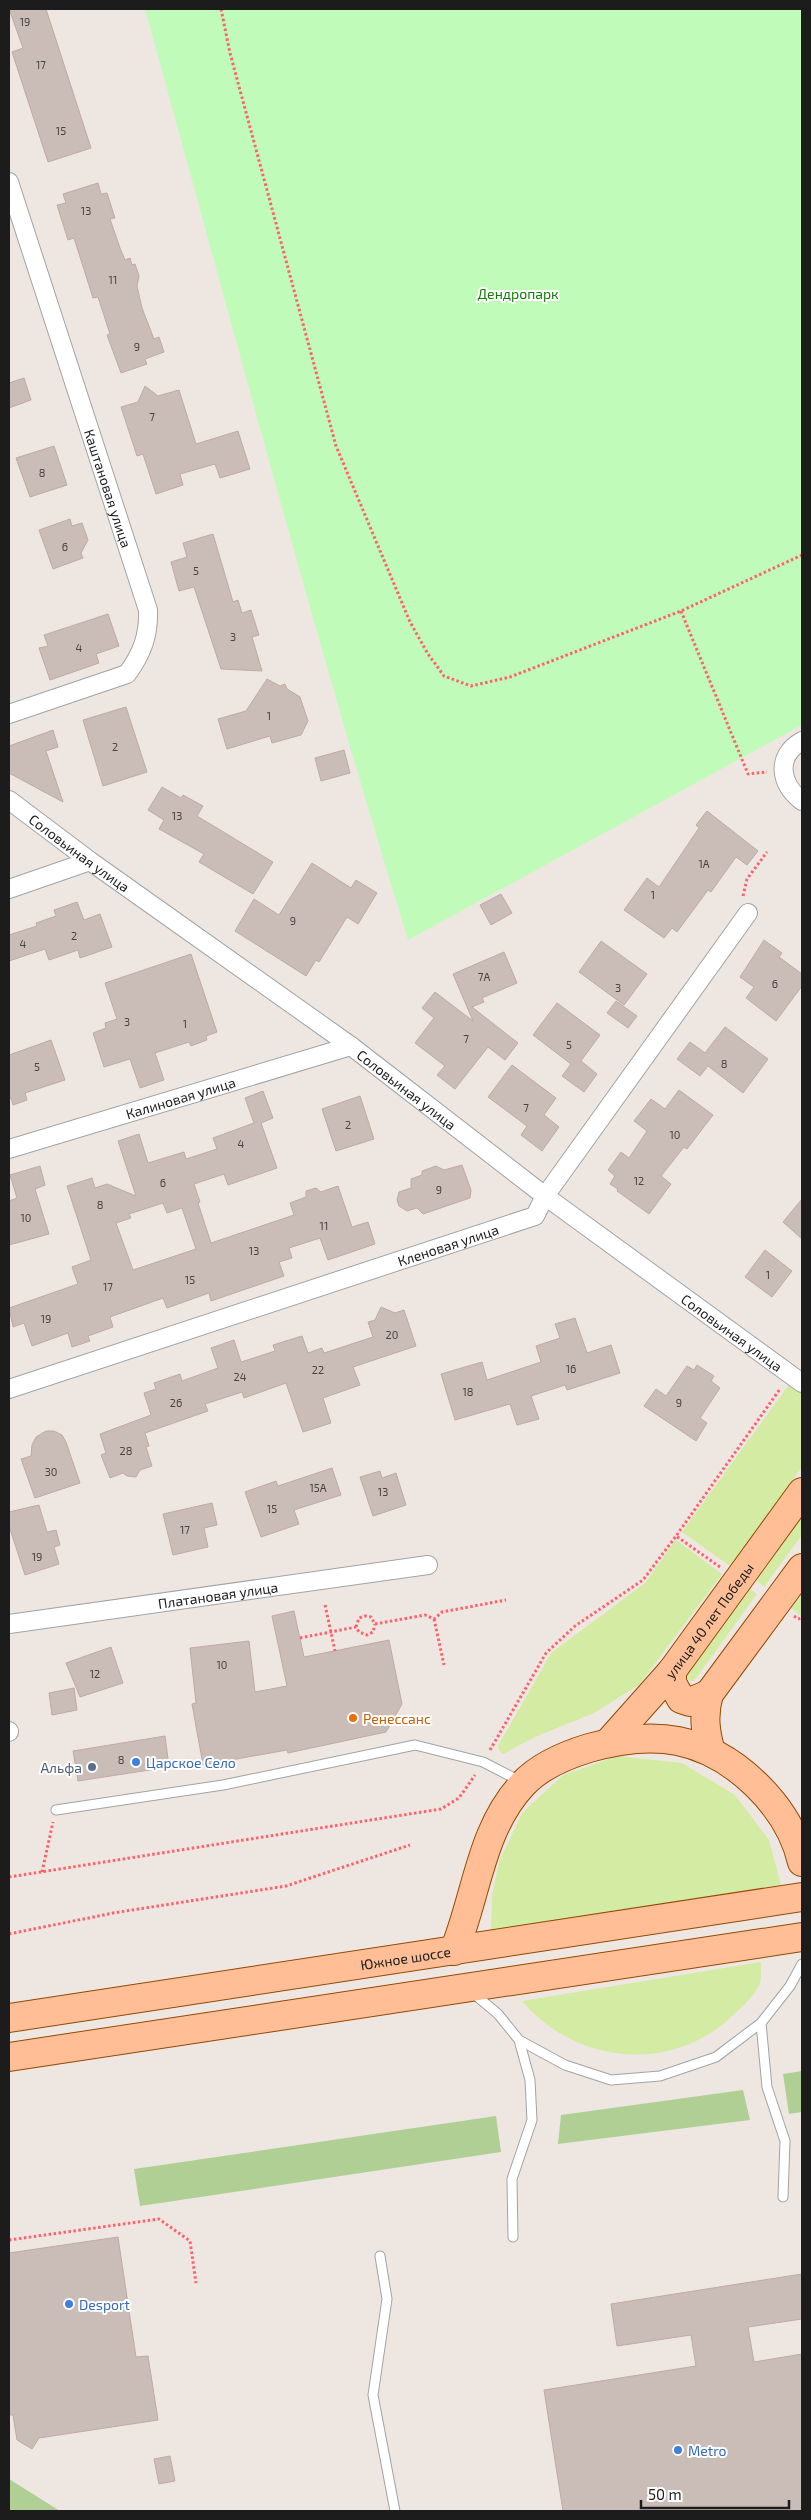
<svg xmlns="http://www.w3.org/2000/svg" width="811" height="2520" font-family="'Exo 2',sans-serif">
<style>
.grass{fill:#d4eba4}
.forest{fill:#b0cf94}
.park{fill:#c1fbba}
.building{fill:#cabcb7;stroke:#c0aaa3;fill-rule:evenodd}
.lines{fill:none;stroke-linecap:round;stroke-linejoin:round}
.service-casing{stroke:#a3a3a3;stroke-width:11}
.minor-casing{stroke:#a3a3a3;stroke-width:20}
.primary-casing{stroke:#944800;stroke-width:30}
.path{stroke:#ff616d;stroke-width:3;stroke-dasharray:2.5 2.5;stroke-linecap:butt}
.service{stroke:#fff;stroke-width:9}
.minor{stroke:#fff;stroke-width:18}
.primary{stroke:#ffbe95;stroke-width:28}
.food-dot{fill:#e8710a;stroke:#fff;stroke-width:2}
.shop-dot{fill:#3f7fe0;stroke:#fff;stroke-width:2}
.service-dot{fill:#5c6f8a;stroke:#fff;stroke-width:2}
.labels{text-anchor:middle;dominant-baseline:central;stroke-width:4;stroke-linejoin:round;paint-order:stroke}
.number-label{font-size:11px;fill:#484443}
.park-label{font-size:14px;fill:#127d06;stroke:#fff}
.street-label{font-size:14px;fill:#1c1c1c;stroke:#fff}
.food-label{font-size:14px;fill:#c56008;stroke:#fff;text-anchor:start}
.shop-label{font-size:14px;fill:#366cbe;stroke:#fff;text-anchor:start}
.service-label{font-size:14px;fill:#4e5e75;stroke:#fff;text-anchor:end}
</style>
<rect width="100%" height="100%" fill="#eee7e1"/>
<path class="grass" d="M790 1383 802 1392V1467L730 1566 682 1532Z
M802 1517V1535L764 1587 756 1580Z
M676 1540 722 1574 639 1685 594 1713 535 1737 503 1754 500 1752 498 1746 551 1653 645 1583Z
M750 1589 757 1594 694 1681H690L685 1676Z
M802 1590V1617L790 1607Z
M618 1756 682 1763 735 1795 769 1840 781 1885 491 1931 492 1895 499 1862 522 1813 563 1775Z
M761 1962C761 1969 762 1979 759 1985 753 1998 740 2009 729 2019 668 2074 574 2063 522 2001Z"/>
<path class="forest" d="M802 2071V2112L789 2114 783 2074Z
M743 2090 750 2120 558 2144 561 2115Z
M496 2116 501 2152 140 2206 134 2169Z
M9 2479 60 2511H9Z"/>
<path class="park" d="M145 9H802V725L408 940C313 632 231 320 145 9Z"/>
<path class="building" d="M9 9H46L91 148 48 162 12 52 23 48Z
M98 183 101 194 107 193 115 218 110 219 120 248 125 260 130 258 132 265 135 264 139 276 137 286 142 308 154 339 159 337 164 352 145 359 147 364 121 373 107 335 110 334 98 297 93 298 74 238 68 240 57 205 66 203 63 194Z
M24 378 31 400 9 408V383Z
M145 386 158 396 179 390 196 444 238 431 250 469 220 478 215 464 180 474 183 485 156 494 143 454 137 456 121 407 138 402Z
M54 446 67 485 30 497 16 458Z
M70 519 72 526 82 523 88 540 81 553 83 558 53 569 39 530Z
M213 534 233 602 238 600 242 613 251 610 259 635 252 637 262 671 221 669 194 587 179 591 171 562 187 557 183 543Z
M108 614 119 646 96 654 99 663 50 680 39 648 48 646 44 635Z
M267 679 280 686 285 684 287 689 300 697 308 721 301 735 272 743 270 736 227 749 218 719 246 711Z
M126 707 147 772 103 786 83 720Z
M53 730 58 747 46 751 63 802 9 773V746Z
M344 750 350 773 321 781 315 758Z
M162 787 181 798 183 795 203 806 197 816 273 862 253 894 199 862 204 854 159 829 164 820 148 810Z
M707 811 758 851 747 865 736 857 711 892 708 890 677 932 672 928 664 938 624 910 647 878 659 887 699 828 696 825Z
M312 863 351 888 356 880 377 893 358 924 347 917 319 962 316 960 306 976 235 931 254 899 279 915Z
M501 894 512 913 491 925 480 905Z
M77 902 84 920 100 914 112 947 80 958 78 950 49 960 45 949 9 961V935L37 926 36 923 56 916 54 910Z
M764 940 782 953 779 957 802 974V986L776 1021 746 998 754 987 740 977Z
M601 941 647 974 624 1005 579 972Z
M504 952 517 983 482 998 484 1002 472 1007 518 1043 505 1060 488 1047 455 1089 437 1075 445 1066 415 1043 434 1018 422 1008 435 992 473 1021 453 974Z
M191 954 217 1032 206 1036 207 1040 191 1046 189 1042 155 1053 164 1080 140 1088 130 1059 104 1067 93 1033 106 1028 105 1023 117 1019 105 983Z
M616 1001 637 1016 628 1028 607 1013Z
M557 1003 600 1035 581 1061 597 1074 584 1092 562 1076 571 1064 533 1035Z
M725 1027 768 1059 743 1093 708 1066 700 1076 677 1059 690 1042 705 1053Z
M51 1040 65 1080 25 1093 27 1100 13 1105 11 1098 9 1099V1055Z
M512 1065 556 1098 544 1115 559 1127 542 1151 521 1135 527 1126 488 1097Z
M679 1090 713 1115 687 1149 684 1147 661 1176 671 1184 649 1214 617 1191 618 1189 610 1184 615 1176 608 1170 621 1152 629 1158 647 1131 634 1121 651 1099 665 1109Z
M263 1091 273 1118 261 1123 277 1168 228 1185 224 1174 194 1184 200 1202 198 1203 211 1243 294 1215 290 1203 306 1197V1191L316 1188 321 1192 338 1186 352 1227 368 1222 375 1244 328 1260 320 1238 289 1248 292 1258 279 1262 284 1276 211 1301 209 1293 167 1308 163 1298 110 1317 113 1327 88 1336 90 1341 72 1347 68 1333 32 1346 24 1323 13 1327 9 1308 78 1284 72 1267 91 1260 67 1186 92 1178 95 1188 107 1184 136 1196 118 1141 139 1134 148 1163 184 1152 186 1159 217 1149 213 1138 254 1123 245 1098ZM163 1203 167 1213 182 1208 196 1249 133 1270 116 1223 131 1218 129 1214Z
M360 1096 374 1139 336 1151 322 1109Z
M462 1165 471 1190 470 1198 423 1214 417 1208 407 1211 399 1206 397 1200 399 1192 411 1188V1179L422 1175V1171L436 1166 444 1170Z
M40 1166 45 1185 35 1189 49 1234 9 1245V1201L17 1198 10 1175Z
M802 1199V1239L783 1222Z
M765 1250 792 1271 772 1297 745 1277Z
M381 1307 395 1313 404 1310 416 1346 353 1367 360 1385 323 1398 331 1423 303 1432 286 1383 244 1398 242 1392 205 1404 208 1411 145 1433 149 1446 146 1447 152 1466 140 1470 136 1477 127 1476 123 1473 110 1478 101 1455 106 1453 100 1434 151 1415 144 1393 156 1389 154 1383 180 1374 182 1381 218 1368 211 1348 234 1340 241 1362 275 1351 273 1345 302 1336 308 1353 322 1348 324 1353 373 1337 368 1322 375 1320Z
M575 1318 587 1353 611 1345 620 1373 567 1390 565 1385 531 1396 539 1419 517 1425 510 1404 455 1420 441 1374 482 1362 487 1380 541 1362 536 1346 560 1338 555 1324Z
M697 1365 714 1376 711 1381 720 1388 700 1418 707 1423 696 1441 644 1406 656 1389 666 1396 687 1366 694 1370Z
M46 1431H54L62 1435 66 1442 80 1483 35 1498 21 1459 31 1456 32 1445 36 1437Z
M332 1468 341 1495 294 1510 299 1524 261 1537 245 1492 276 1481 278 1486Z
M380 1471 382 1478 396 1473 406 1505 373 1516 360 1477Z
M212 1503 217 1525 204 1528 208 1547 173 1555 163 1514Z
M39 1505 47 1532 56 1530 60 1545 54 1547 59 1564 25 1575 9 1526V1512Z
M294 1611 304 1657 389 1640 402 1704 386 1732 288 1753 287 1750 203 1765 192 1704 196 1703 190 1648 249 1641 255 1692 287 1686 272 1616Z
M111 1647 123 1683 80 1697 66 1663Z
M74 1688 77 1710 52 1715 49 1693Z
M165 1736 169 1767 78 1781 73 1751Z
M118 2237 136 2357 148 2356 158 2420 39 2438 32 2449 17 2440 13 2415H9V2253Z
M802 2274V2319L748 2327 754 2362 802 2354V2511H563L544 2390 696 2366 691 2335 617 2346 611 2304Z
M170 2456 175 2481 159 2484 154 2459Z"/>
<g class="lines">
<g class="service-casing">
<path id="service" d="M56 1810 223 1785 415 1745 483 1762 520 1781
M473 1993 498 2014 519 2040 565 2065 611 2080 660 2076 716 2057 761 2023 790 1986 802 1964
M761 2023 767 2087 785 2141 783 2197
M513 2237 512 2179 532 2120 530 2080 519 2040
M380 2256 387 2299 373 2395 395 2511"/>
</g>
<g class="minor-casing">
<g id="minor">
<path id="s1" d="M9 182 148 610C149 635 142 654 127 674L9 714"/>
<path d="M802 741C775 756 780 784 802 801"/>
<path id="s2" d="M9 800 90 861 351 1046 545 1196 802 1383"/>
<path d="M9 889 90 861"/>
<path id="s3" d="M9 1149 351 1046"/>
<path id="s4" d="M9 1389 535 1216 545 1196 748 913"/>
<path id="s5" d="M9 1624 428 1565"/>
<path d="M9 1731V1732"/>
</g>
</g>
<g class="primary-casing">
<g id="primary">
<path d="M672 1671V1683L681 1699 690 1702 709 1694"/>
<path id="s6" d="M608 1743 672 1671 802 1492"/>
<path d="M711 1752C705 1731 703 1715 709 1694L802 1568"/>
<path d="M454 1951C477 1895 480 1830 523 1784 539 1767 566 1755 589 1748 617 1740 648 1735 678 1741 735 1753 789 1806 802 1862"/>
<path id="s7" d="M9 2018 802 1897"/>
<path d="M9 2057 802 1937"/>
</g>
</g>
<path class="path" d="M221 9 230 53 336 446 410 622 428 654 444 676 471 686 510 677 681 611 802 555
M681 611 748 774 767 772
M743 896 747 879 767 852
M720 1567 676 1536 780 1389
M325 1605 335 1651
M794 1616 798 1619 802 1618
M434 1619 444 1665
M356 1627 359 1618 365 1616 371 1617 375 1624 425 1615 434 1619 442 1612 506 1600
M300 1638 356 1627 359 1632 367 1635 373 1632 375 1624
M490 1750 546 1653 575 1626 643 1580 676 1536
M42 1872 53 1822
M9 1877 441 1809 459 1798 475 1775
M9 1934 113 1913 286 1886 410 1845
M9 2240 159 2219 190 2241 196 2283"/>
<use href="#service" class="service"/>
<use href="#minor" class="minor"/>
<use href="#primary" class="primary"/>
</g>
<circle class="food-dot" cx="353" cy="1718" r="5"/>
<g class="shop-dot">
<circle cx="136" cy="1762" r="5"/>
<circle cx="69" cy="2304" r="5"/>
<circle cx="678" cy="2450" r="5"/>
</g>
<circle class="service-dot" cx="92" cy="1767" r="5"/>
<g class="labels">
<g class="number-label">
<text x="25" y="21">19</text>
<text x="41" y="64">17</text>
<text x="61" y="130">15</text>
<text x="86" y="210">13</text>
<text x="113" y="279">11</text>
<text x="137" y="346">9</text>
<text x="152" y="416">7</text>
<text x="42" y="472">8</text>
<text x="65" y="546">6</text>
<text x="196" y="570">5</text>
<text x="233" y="636">3</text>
<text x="79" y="647">4</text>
<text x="269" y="715">1</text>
<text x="115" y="746">2</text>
<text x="177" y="815">13</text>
<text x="704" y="863">1А</text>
<text x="653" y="894">1</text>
<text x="293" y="920">9</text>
<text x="74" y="935">2</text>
<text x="23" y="943">4</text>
<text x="484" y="976">7А</text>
<text x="775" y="983">6</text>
<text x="618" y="987">3</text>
<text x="127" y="1021">3</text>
<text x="185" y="1023">1</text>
<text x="466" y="1038">7</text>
<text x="569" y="1044">5</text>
<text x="724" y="1063">8</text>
<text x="37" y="1066">5</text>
<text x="526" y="1107">7</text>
<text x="348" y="1124">2</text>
<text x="675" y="1134">10</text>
<text x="241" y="1143">4</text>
<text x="639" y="1180">12</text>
<text x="163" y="1182">6</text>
<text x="439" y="1189">9</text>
<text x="100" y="1204">8</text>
<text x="26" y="1217">10</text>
<text x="324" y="1225">11</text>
<text x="254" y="1250">13</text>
<text x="768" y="1274">1</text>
<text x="190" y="1279">15</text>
<text x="108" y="1286">17</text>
<text x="46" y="1318">19</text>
<text x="392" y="1334">20</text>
<text x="571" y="1368">16</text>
<text x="318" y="1369">22</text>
<text x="240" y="1376">24</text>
<text x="468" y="1391">18</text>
<text x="176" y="1402">26</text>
<text x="679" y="1402">9</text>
<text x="126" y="1450">28</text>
<text x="51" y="1471">30</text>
<text x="318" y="1487">15А</text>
<text x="383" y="1491">13</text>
<text x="272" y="1508">15</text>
<text x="185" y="1529">17</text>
<text x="37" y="1556">19</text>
<text x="222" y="1664">10</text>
<text x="95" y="1673">12</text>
<text x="121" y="1759">8</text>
</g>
<g class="park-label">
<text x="518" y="293">Дендропарк</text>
</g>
<g class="street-label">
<text stroke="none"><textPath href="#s1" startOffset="322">Каштановая улица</textPath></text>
<text stroke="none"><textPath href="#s2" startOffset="88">Соловьиная улица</textPath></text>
<text stroke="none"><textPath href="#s2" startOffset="492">Соловьиная улица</textPath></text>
<text stroke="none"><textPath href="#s3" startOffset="179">Калиновая улица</textPath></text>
<text stroke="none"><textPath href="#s4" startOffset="462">Кленовая улица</textPath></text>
<text stroke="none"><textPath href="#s2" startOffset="898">Соловьиная улица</textPath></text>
<text stroke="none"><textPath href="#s5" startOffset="211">Платановая улица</textPath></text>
<text stroke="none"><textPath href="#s6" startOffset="159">улица 40 лет Победы</textPath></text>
<text stroke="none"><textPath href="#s7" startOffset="401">Южное шоссе</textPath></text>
</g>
<g class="food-label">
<text x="363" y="1718">Ренессанс</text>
</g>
<g class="shop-label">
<text x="146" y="1762">Царское Село</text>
<text x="79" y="2304">Desport</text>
<text x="688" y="2450">Metro</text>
</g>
<g class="service-label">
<text x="82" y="1767">Альфа</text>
</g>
</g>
<rect width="811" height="2520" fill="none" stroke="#1c1c1c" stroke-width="20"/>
<path d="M641 2500v8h148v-8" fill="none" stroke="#1c1c1c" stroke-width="2.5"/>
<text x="648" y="2500" font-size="15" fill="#1c1c1c" stroke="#ffffff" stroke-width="4" paint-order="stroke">50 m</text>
</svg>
